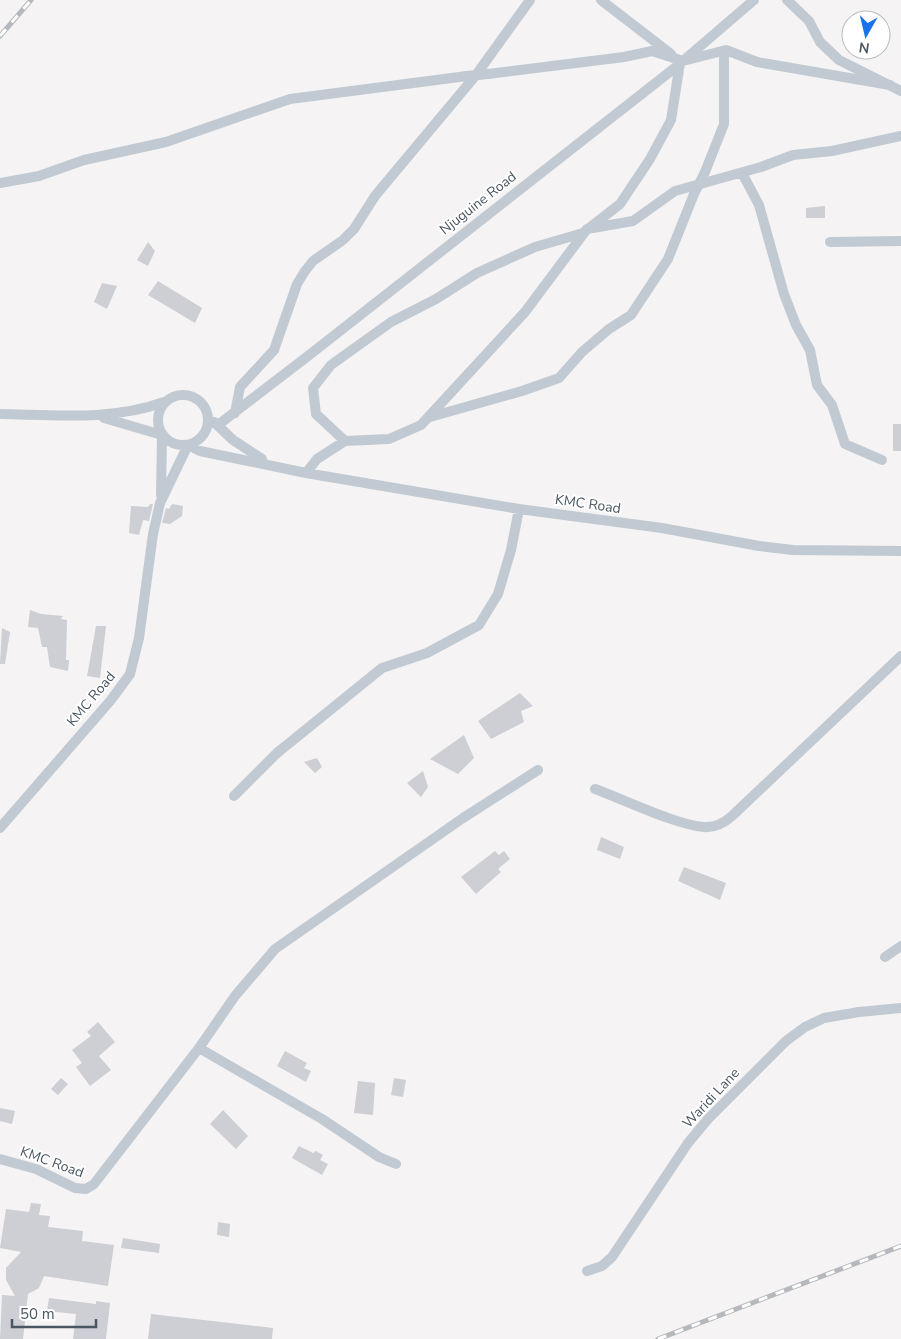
<svg xmlns="http://www.w3.org/2000/svg" width="901" height="1339" font-family="'Nunito Sans',sans-serif">
<style>
.building{fill:#cdcfd5}
.lines{fill:none;stroke-linecap:round;stroke-linejoin:round}
.street{stroke:#c1cad2;stroke-width:10}
.rail-casing{stroke:#b5b8bd;stroke-width:5}
.rail{stroke:#fff;stroke-width:3;stroke-dasharray:9;stroke-linecap:butt}
.street-bridge{stroke:#c1cad2;stroke-width:10}
.labels{text-anchor:middle;dominant-baseline:central;stroke-width:4;stroke-linejoin:round;paint-order:stroke}
.street-label{font-size:14px;fill:#4a5661;stroke:#fff}
</style>
<rect width="100%" height="100%" fill="#f5f3f3"/>
<path class="building" d="M825 206V218H806V208Z
M148 242 155 251 148 266 137 260Z
M158 281 202 308 195 323 148 295Z
M102 283 117 286 107 309 94 302Z
M893 424H901V451H893Z
M150 504H153L149 521 143 520 139 535 129 533 131 506 148 507Z
M172 504 183 506 182 516 170 524 162 523 166 508 169 509Z
M30 610 41 614 63 616 61 619 67 620 66 660H69L68 671 50 667 47 647H42L38 628 28 627Z
M96 626H106L100 678 87 676Z
M2 628 10 632 5 664H0Z
M520 693 533 706 521 711 524 722 491 739 478 721Z
M464 735 474 758 458 774 430 759Z
M317 758 322 767 315 773 304 762Z
M423 771 428 787 421 797 407 783Z
M601 837 624 847 620 859 597 850Z
M495 851 499 855 504 851 510 859 498 869 501 872 476 894 461 877Z
M684 867 726 883 720 900 678 881Z
M98 1022 115 1042 99 1056 111 1070 90 1086 76 1067 82 1063 72 1050 91 1036 87 1032Z
M285 1051 307 1063 304 1068 311 1071 306 1082 277 1066Z
M61 1078 68 1084 58 1095 51 1089Z
M394 1078 406 1080 403 1097 391 1095Z
M358 1081 375 1083 373 1115 354 1113Z
M0 1108 15 1111 12 1124 0 1121Z
M223 1110 248 1136 236 1149 210 1124Z
M299 1146 313 1153 316 1151 323 1155 320 1160 328 1164 322 1175 292 1158Z
M31 1203 41 1204 39 1215 50 1216 48 1227 83 1231 82 1241 114 1245 108 1286 44 1276 39 1288 28 1294 23 1339H0L2 1295 15 1296 6 1280V1268L21 1252 0 1248 6 1209 29 1212Z
M218 1222 230 1224 229 1237 217 1235Z
M123 1238 160 1244 159 1253 121 1248Z
M49 1298 96 1304V1301L110 1303 106 1339H73L76 1314 47 1311Z
M151 1314 273 1328 272 1339H148Z"/>
<g class="lines">
<path class="street" d="M601 0 671 54
M787 0 809 21 820 42 839 60 901 91
M488 74 624 57 652 51 683 61 726 50 757 62 890 85
M705 172 724 124V51
M742 173 759 205 784 294 796 325 810 350 817 385 832 405 845 444 882 460
M0 183 39 176 84 160 166 142 290 99 467 76
M830 242 901 241
M158 420a25 25 0 1 1 50 0a25 25 0 1 1-50 0Z
M235 413 240 387 274 350 297 284 305 271 313 261 343 240 354 229 375 196 476 75 530 0
M0 414C55 415 112 421 164 402
M430 417 522 391 559 378 582 352 609 329 631 315 668 259 694 194
M104 418 162 435 161 495
M214 422 233 440 262 459
M218 425 308 356 676 67 754 0
M345 441 389 439 421 425 525 312 587 229 633 221 675 191 761 167 793 155 832 151 901 136
M306 473 317 459 345 441 316 414 313 388 331 365 391 322 436 299 477 273 535 247 583 233 620 204 650 159 671 120 680 63
M595 789C623 799 676 825 704 827 715 828 724 823 732 816L901 656
M234 796 277 753 382 668 427 653 479 625 498 594 511 550 519 509
M0 828 111 700 130 674 139 638 153 534 160 503 188 445 200 451 306 473 519 509 662 528 759 546 793 550 901 551
M885 957 901 946
M199 1048 322 1119 379 1157 396 1164
M0 1159 36 1169 75 1188 86 1189 94 1184 199 1048 235 996 275 949 463 818 538 770
M587 1271 602 1266 612 1257 688 1143 708 1119 786 1041 805 1027 824 1018 859 1012 901 1008"/>
<g class="rail-casing">
<path id="rail" d="M0 36 31 0
M658 1339 901 1246"/>
</g>
<use href="#rail" class="rail"/>
<path class="street-bridge" d="M467 76 488 74
M694 194 705 172"/>
</g>
<g class="labels">
<g class="street-label">
<text transform="translate(478 203) rotate(-38)">Njuguine Road</text>
<text transform="translate(588 504) rotate(8)">KMC Road</text>
<text transform="translate(91 699) rotate(-50)">KMC Road</text>
<text transform="translate(711 1098) rotate(-47)">Waridi Lane</text>
<text transform="translate(52 1162) rotate(20)">KMC Road</text>
</g>
</g>
<g transform="translate(866 35) rotate(188)"><circle r="24" fill="#ffffff" stroke="#b7bbc0"/>
<path d="M0-4L9 19L0 12L-9 19Z" fill="#1a73e8"/>
<text y="-8" font-size="14" font-weight="bold" text-anchor="middle" fill="#4a5661">N</text>
</g>
<path d="M12 1319v8h84v-8" fill="none" stroke="#4a5661" stroke-width="2.5"/>
<text x="20" y="1319" font-size="15" fill="#4a5661" stroke="#ffffff" stroke-width="4" paint-order="stroke">50 m</text>
</svg>
